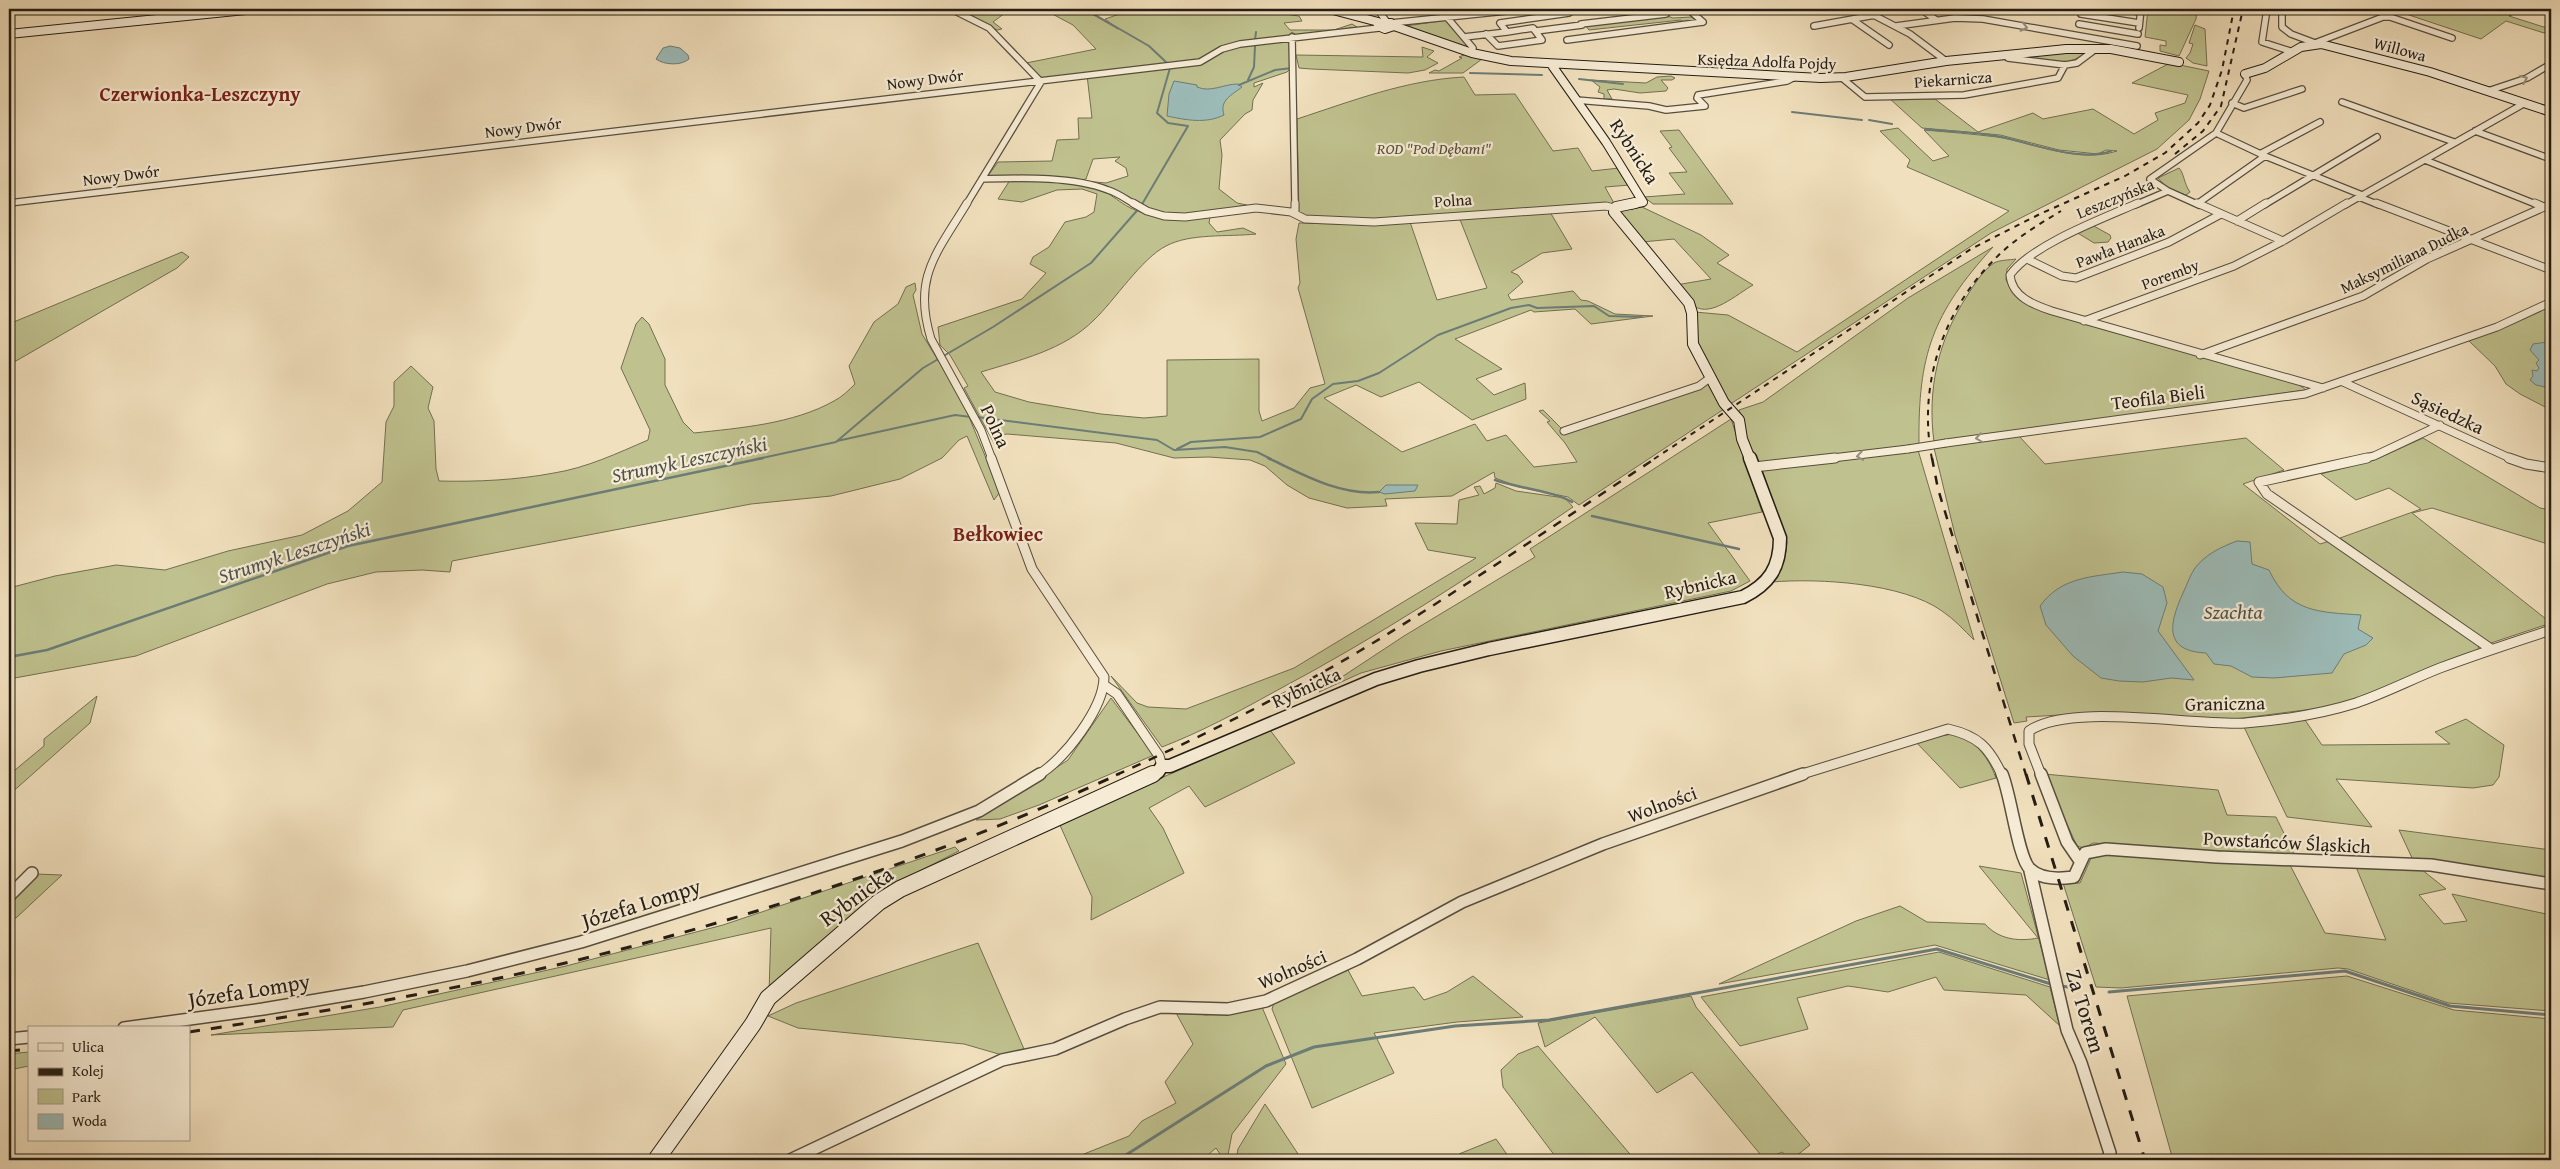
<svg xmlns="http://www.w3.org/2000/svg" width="2560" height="1169" font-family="'Gentium Book Plus',serif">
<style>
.green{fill:#bfc18e;stroke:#726f51}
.water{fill:#9cbbb8;stroke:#6c7c76}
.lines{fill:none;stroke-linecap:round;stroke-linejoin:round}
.stream-far2{stroke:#6c7c76;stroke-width:2}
.stream-far1{stroke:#6c7c76;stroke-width:2.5}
.stream{stroke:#6c7c76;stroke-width:3}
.street-far3-casing{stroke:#574e3e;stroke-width:8}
.street-far2-casing{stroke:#574e3e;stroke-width:9}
.street-far1-casing{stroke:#574e3e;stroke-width:11}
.street-casing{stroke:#574e3e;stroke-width:14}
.secondary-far3-casing{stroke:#241d14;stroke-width:10}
.secondary-far2-casing{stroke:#241d14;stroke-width:12}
.secondary-far1-casing{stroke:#241d14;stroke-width:15}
.secondary-casing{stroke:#241d14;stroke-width:18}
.street-far3{stroke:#f6ebd4;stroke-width:5.5}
.street-far2{stroke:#f6ebd4;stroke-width:7}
.street-far1{stroke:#f6ebd4;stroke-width:9}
.street{stroke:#f6ebd4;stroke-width:11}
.secondary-far3{stroke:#f6ebd4;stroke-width:8}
.secondary-far2{stroke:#f6ebd4;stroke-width:10}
.secondary-far1{stroke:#f6ebd4;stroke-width:12}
.secondary{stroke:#f6ebd4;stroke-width:16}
.rail-far2{stroke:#241d14;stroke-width:2;stroke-dasharray:5.5 5.5;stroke-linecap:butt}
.rail-far1{stroke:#241d14;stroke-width:2.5;stroke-dasharray:9 9;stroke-linecap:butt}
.rail{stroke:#241d14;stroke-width:3;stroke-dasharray:11 11;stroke-linecap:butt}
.street-bridge-casing{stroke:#574e3e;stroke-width:9;stroke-linecap:butt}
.street-bridge{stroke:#f6ebd4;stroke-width:7}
.oneway{stroke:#988e7e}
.labels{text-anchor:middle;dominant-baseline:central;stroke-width:4.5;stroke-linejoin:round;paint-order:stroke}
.far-street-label{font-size:16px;fill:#241d14;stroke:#f6ebd4}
.far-park-label{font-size:16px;font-style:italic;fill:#524e39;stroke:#f6ebd4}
.street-label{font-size:19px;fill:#241d14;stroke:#f6ebd4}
.far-district-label{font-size:20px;font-weight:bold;fill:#7a1f14;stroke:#f6ebd4}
.water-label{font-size:20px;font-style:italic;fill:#4e544d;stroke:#f6ebd4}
.neighbourhood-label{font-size:20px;font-weight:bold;fill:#7a1f14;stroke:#f6ebd4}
.near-street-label{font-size:22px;fill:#241d14;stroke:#f6ebd4}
</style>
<rect width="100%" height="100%" fill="#f1e0bd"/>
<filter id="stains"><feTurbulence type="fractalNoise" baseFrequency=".004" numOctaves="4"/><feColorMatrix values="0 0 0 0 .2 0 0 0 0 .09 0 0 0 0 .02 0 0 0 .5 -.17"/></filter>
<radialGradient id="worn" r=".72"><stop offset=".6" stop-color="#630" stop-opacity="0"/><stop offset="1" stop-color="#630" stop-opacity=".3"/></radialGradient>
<path class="green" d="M975 9H1028L1005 13 993 22 1002 29 997 30 969 15Z
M1043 9H1083L1118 29 1105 19 1134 9H1270L1271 12 1299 16 1302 21 1284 23 1290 30H1334L1352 24 1357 27 1298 36 1292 32 1289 35 1292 67 1287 72 1254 83V87L1263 83 1253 100 1252 110 1245 114 1220 140 1222 155 1219 189 1237 203 1247 205 1199 214 1161 213 1085 181 1106 183 1128 176 1126 168 1115 161 1120 157 1093 159 1086 179 1076 181 987 177 998 162 1052 161 1057 140 1079 139 1078 118H1092L1087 75 1042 78 1026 63 1096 49 1073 25Z
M2148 9H2197L2196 19 2179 56 2160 51V45L2166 46V41L2145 37Z
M2421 9H2504L2517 13 2509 16 2550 29 2544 33 2506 21 2481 39 2406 14Z
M1665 15 1673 18 1691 17 1698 22 1685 24 1681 20 1589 30 1585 25Z
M1447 20 1471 49 1406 26Z
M2195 25 2205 29 2207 66 2193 63 2186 58 2190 53 2193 44 2189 43Z
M1422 47 1434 51 1427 57 1438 63 1425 70 1408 73 1311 69 1299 68 1296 55 1423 57Z
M2089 51C2063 71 2044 61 2014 55Z
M1466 54 1482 59 1463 73H1429L1435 70 1439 71 1462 58 1459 57Z
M2170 63 2209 71 2200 99 2189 120 2157 149 1991 233 1729 405 1695 341V312L1728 315 1797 352 2009 211 1907 167 1910 160 1880 131 1898 128 1933 161 1949 156 1924 130C1948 132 1973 134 1997 137 2036 143 2078 164 2117 151L2106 150 2098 154 2059 150 2000 135 1922 128 1889 98 1935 99 1978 132 2033 113 2043 119 2093 109 2134 134 2158 120 2155 113 2185 103 2188 95 2132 83Z
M1671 76 1675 78 1672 80H1661L1668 88 1666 91 1640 93 1614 89 1607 90 1612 99H1604V94L1598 92 1600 87 1591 80 1646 83 1657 77Z
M1464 77 1475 95 1515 94 1553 151 1578 148 1592 171 1619 168 1630 185 1605 187 1615 205 1372 220 1308 217 1299 214 1297 119C1352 101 1406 80 1464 77Z
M1679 130 1733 204H1653L1644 197 1685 194 1669 173 1687 172 1669 148 1672 147 1660 131Z
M2179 168C2184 173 2184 184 2190 192L2186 195 2168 189 2158 178Z
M1010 180C1039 180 1071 181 1098 189 1111 193 1122 205 1135 210 1159 220 1186 221 1210 217L1209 223 1217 232 1243 228 1256 234C1228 237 1190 233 1166 246 1142 258 1114 301 1094 320 1064 350 1020 360 981 372L995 392 1029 402 1101 414 1144 418 1167 416V360L1259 359V411L1262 421 1294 408 1310 388 1325 384 1298 288 1300 283 1296 239 1299 223 1373 225 1410 222 1437 300 1487 288 1459 217 1550 212 1572 249 1542 253 1511 272 1518 275 1523 282 1508 295 1511 300 1573 291 1581 300 1588 301 1615 314 1653 316 1591 324 1575 309 1534 312 1531 310 1455 339 1502 369 1476 379 1494 395 1525 383 1526 399 1472 420 1419 382 1381 397 1356 385 1324 398 1402 452 1475 424 1487 441 1506 435 1534 467 1577 462 1565 443 1547 422 1550 421 1539 411 1543 410 1564 431 1709 380 1724 409 1579 505 1568 497 1519 487 1495 478 1494 472 1452 496 1385 499 1387 506 1347 508 1309 498 1287 485 1265 466 1250 460 1209 457 1174 458 1116 443 1007 434 994 436 995 445 964 388 968 386 950 355 940 345 938 327 1022 299 1046 273 1030 264 1033 257 1049 247 1065 222 1086 217 1094 212 1097 194 1082 189 1057 190 1022 202 998 199Z
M1642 207 1701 235 1729 255 1717 263 1753 285C1737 294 1711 318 1694 306 1687 301 1682 291 1676 285L1711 279 1674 239 1642 242 1617 213 1618 208Z
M2090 224 2110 235 2111 238 2108 242 2094 243 2076 232Z
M1993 247C1932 314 1918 355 1919 444L1860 453 1757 463 1747 439 1739 410 1763 402 1908 298Z
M182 252 189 257 177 268 9 365V324Z
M2016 259 2007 269 2006 280 2016 294 2033 307 2077 322 2298 384 2306 390 1934 442C1927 390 1938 340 1967 296 1974 285 1983 270 1994 263 1999 260 2010 260 2016 259Z
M915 283 916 290 913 295 922 334 962 400 1000 492 994 500 967 436 959 440 942 458 900 479 831 496 751 504 452 561 450 572 422 570 376 572 327 584 136 656 9 679V588L55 576 116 565 165 570 228 551 302 535 348 511 382 482 386 422 394 406V382L411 366 433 387 428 408 434 421 436 469 439 481C477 482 517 480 554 473 586 468 618 453 648 440L650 430 621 368 636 324 642 317 649 324 665 359V385L683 422 694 433C740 428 793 424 834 401 842 397 849 390 855 384L849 366 874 322 898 304 906 287Z
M2551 305V309L2546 312 2551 315V410L2520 394 2506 384 2495 366 2468 340Z
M1731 419 1762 512 1708 523 1750 581 1731 591 1441 651 1361 673 1319 692 1404 636 1535 557 1530 549Z
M2018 435 2045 464 2246 438 2284 470 2243 484 2320 544 2330 541 2479 646 2477 651 2336 706 2235 719 2093 713 2026 717 2027 721 2014 723 1955 535 1934 448Z
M2423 438 2540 508 2551 510V545L2432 508 2412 513 2551 623 2488 644 2340 538 2421 509 2389 488 2356 500 2321 474 2377 459Z
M1918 450 1974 640C1964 630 1954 619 1942 611 1903 583 1819 578 1772 582L1785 557 1787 542 1762 470Z
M1496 483 1516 491 1565 498 1573 507C1476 573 1378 637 1274 692 1238 712 1201 732 1162 747L1111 676 1137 703 1148 707 1186 709 1294 668 1476 558 1428 550 1415 523 1457 524 1459 500 1479 495 1474 487 1480 486 1484 494 1495 488Z
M97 696 90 723 9 795V775L44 746V739Z
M1111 698 1154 755 1039 805 1000 819 976 820 1068 760Z
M2466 719 2504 745 2499 777 2493 785 2473 788 2336 779 2372 827 2287 817 2244 727 2305 720 2322 745 2450 744 2435 732Z
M1270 730 1295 763 1205 807 1189 786 1149 808 1163 828 1184 873 1091 920 1092 897 1059 823Z
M1960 733C1977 744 1989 758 1996 778L1960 788 1914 740Z
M2044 774 2218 790 2227 815 2276 817 2295 856 2093 843 2084 848 2077 846Z
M2399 830 2551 850V881L2413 860Z
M955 847 959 851 886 888 833 931 769 993 771 928 403 1010 393 1027 211 1035 380 1007 566 966 723 925Z
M2127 854 2289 863 2325 933 2386 940 2356 867 2421 869 2446 889 2419 895 2444 924 2467 921 2452 894 2551 915V1011L2448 1003 2348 969 2338 968 2121 988 2096 987 2063 883H2080L2092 856Z
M1979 866 2021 873 2050 980 1935 945 1719 984 1856 921 1900 906 1927 922 1985 924C1998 939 2018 942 2038 938Z
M35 874 62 875 16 918 9 916V898Z
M978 943 1024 1049 1002 1055 964 1044 798 1028 768 1016 796 1003Z
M1939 952 2050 987 2060 1026 2026 995 1944 990 1936 977 1888 992 1848 986 1797 998 1808 1029 1740 1046 1701 997Z
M1348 970 1362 996 1414 987 1424 1000 1447 992 1473 976 1523 1017 1457 1022 1374 1033 1394 1073 1312 1108 1272 1009 1274 1003Z
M2347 976 2454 1010 2551 1019V1160H2173L2127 996Z
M1691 996 1696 1007 1810 1145 1791 1160 1782 1152 1765 1160 1692 1072 1657 1093 1595 1017 1545 1047 1538 1023Z
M1262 1007 1286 1064 1232 1134 1227 1160H1224L1216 1148 1202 1160H1069L1129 1136 1142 1121 1176 1103 1165 1082 1193 1044 1175 1011 1206 1015Z
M1538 1046 1635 1160H1558L1503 1087 1501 1070 1518 1054Z
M29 1052V1066L9 1070V1054Z
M1265 1104 1302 1160H1236L1238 1149Z
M1496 1139 1511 1160H1464L1459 1154Z"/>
<path class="water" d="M670 46 680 48 688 55 689 59C681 66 664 65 656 59L663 48Z
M1174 81 1197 85V87C1211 93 1223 84 1238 84L1242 87C1232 95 1219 100 1224 115 1206 124 1186 120 1167 116L1169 94Z
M2547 342 2551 350 2548 354 2551 356 2550 388 2536 385 2530 380 2533 376 2532 370 2537 371 2539 368 2536 363 2539 360 2530 350 2533 344Z
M1386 485H1418L1415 491 1385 494 1379 492Z
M2237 541 2250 542 2252 564 2269 570C2289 613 2319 612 2361 615L2358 629 2373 638 2366 645 2344 654 2332 673 2274 678 2252 677 2231 666 2214 664 2206 653C2162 651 2170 622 2183 593 2187 585 2190 575 2195 568 2206 554 2221 547 2237 541Z
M2123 572 2142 574 2163 587 2167 603 2158 631 2194 680 2171 678 2143 682 2119 681 2101 678 2073 656 2046 625 2040 606C2061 577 2091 577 2123 572Z"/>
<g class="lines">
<path class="stream-far2" d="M1085 9 1149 46 1167 63
M1255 40 1256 32
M1470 73 1542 75
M1579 79 1623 84
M1248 80 1254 67 1255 46
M1239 85 1275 70 1292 68
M1792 112 1862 120
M1869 120 1892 124
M1925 129C1950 132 1977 132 2002 137 2034 144 2080 162 2111 151
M977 417 1157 440 1174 450 1225 447 1257 452 1271 459
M837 441 955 415 971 417
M1177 449 1191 442 1260 437 1301 419 1312 399 1333 384 1358 381 1379 373 1438 335 1511 308 1529 305 1537 308 1594 306 1609 316 1642 317
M757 459 836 442 923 368 993 327 1091 263 1141 206 1188 126 1168 123 1157 113 1170 68"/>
<path class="stream-far1" d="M1268 458C1302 474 1340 496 1379 492
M1495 480C1518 488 1553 491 1572 502
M1592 516 1739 549
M9 657 47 650 348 546 763 458"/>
<path class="stream" d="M2061 986 2068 987
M2109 992 2345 971 2450 1006 2551 1015
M1118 1160 1266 1066 1314 1047 1455 1026 1549 1020 1937 949 2051 984"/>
<g class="street-far3-casing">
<path id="street-far3" d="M951 9 989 28 1041 82 966 205
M1377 9 1387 22
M1414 9H1426
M1440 9 1473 48 1472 53
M1688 9 1703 22
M1862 9 1910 34 1946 61
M1921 9 1936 20
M2121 9 2140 12
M2267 9 2262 42 2293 52
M2282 9V27L2291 34 2315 43 2383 17H2390L2452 38
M2081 14 2139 23
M1853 20 1889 45
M1391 23 1527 9
M1581 24 1666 14 1660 9
M2079 24 2138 34
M1814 26 1875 15
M1896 26 1955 18 1983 19 2137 46
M2139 28 2141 9
M1536 31 1582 25
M1486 34 1498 46 1542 40 1533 28 1507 32
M1292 37 1295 205
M1464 37 1507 32 1500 23 1569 13
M1567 40 1703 22
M2008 58 2065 65 2077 63 2093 51 2092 48
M1842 78 1865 97 1964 95 2058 78 2065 65
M2488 91 2527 78 2551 64
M1576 100 1649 106 1666 110 1705 106 1697 98 1698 95 1787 81 1795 77
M2342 102 2454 142
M2232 103 2244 108 2302 89
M2475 131 2551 159
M2216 133 2265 156 2362 195
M2260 154 2320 122
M2425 160 2538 205
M982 179C1021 178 1072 176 1108 190 1118 193 1127 200 1136 205
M2359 197 2379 205
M9 203 1200 62 1222 49 1240 44 1379 28
M2197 204 2265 156
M2135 205 2168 191
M2199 205 2168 191 2150 179 2216 133 2247 80 2245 74
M2264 205 2377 137
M2345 205 2525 103"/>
</g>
<g class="street-far2-casing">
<path id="street-far2" d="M967 203C937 253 912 277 931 339L981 430 992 459
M1133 203 1147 211 1164 216 1185 217 1256 208 1291 212 1305 219 1374 222 1606 206 1614 208
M1295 203V213
M2138 203C2104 218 2031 245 2010 275 2012 297 2034 305 2052 311L2323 388
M2197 203 2283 241
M2376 203 2551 270
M2535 203 2544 207
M2237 221 2266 203
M2027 259 2062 276 2076 278 2169 242 2221 214
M2084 321 2234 266 2283 241 2347 203
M2200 355 2363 296 2427 259 2551 204
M2343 382 2512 459
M1564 431 1699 386 1711 377
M1946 443 2305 394 2497 327 2551 302
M1824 459 1908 449
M2361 459 2374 456 2440 425"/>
</g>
<g class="street-far1-casing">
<path id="street-far1" d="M991 458 1032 569 1104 677C1104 708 1064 760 1038 775
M2367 458 2259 482 2267 494 2491 649
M2509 458 2526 464 2551 468
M1754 467 1835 458
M1104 685 1117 694 1159 756 1162 766
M1799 775 1948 729C1978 736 1989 747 2002 775
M2041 775 2029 744V731C2069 702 2191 726 2245 723 2282 720 2321 714 2356 703 2385 693 2412 679 2440 668 2477 654 2514 642 2551 630"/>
</g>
<g class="street-casing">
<path id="street" d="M2002 774C2011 795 2018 858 2030 869 2041 880 2060 879 2074 877L2085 853 2106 849 2217 857 2431 865 2551 884
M2041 774 2067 842 2080 861
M2030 871 2067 1030 2081 1063 2110 1153 2107 1160
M9 896 32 873
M124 1028 263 1009 364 992 467 971 581 942 902 841 979 811 1040 774
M9 1039 29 1037
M790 1160 1002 1060 1055 1049 1125 1019 1160 1007 1228 1009 1266 1001 1357 959 1462 902 1603 844 1803 774"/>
</g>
<g class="secondary-far3-casing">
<path id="secondary-far3" d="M1329 9 1382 23
M1382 23H1391L1394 26 1385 29 1378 26Z
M1394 26 1472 53 1511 61 1821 78 1846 77 1946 61 2066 49H2111L2179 62
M9 34 256 9
M1551 64 1606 142 1643 202 1629 205
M2245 74 2265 68 2301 47 2321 44 2430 72 2551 112"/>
</g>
<g class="secondary-far2-casing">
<path id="secondary-far2" d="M1635 203 1616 207 1614 212 1689 303 1692 313 1693 344 1724 403 1739 420 1742 439 1750 459"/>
</g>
<g class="secondary-far1-casing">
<path id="secondary-far1" d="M1151 775 1158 772 1162 766H1170L1376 679 1419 666 1489 649 1743 597C1769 584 1780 568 1780 538L1750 458"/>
</g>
<g class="secondary-casing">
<path id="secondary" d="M656 1160 753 1024 768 998 879 902 900 889 1153 774"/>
</g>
<use href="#street-far3" class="street-far3"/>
<use href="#street-far2" class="street-far2"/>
<use href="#street-far1" class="street-far1"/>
<use href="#street" class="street"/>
<use href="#secondary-far3" class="secondary-far3"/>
<use href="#secondary-far2" class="secondary-far2"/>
<use href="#secondary-far1" class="secondary-far1"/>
<use href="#secondary" class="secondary"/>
<path class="rail-far2" d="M2175 154 2203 131 2221 106 2243 9
M1654 459 1971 249 2040 214 2125 176 2165 153 2198 123 2210 105 2222 70 2234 9
M1932 459C1918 388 1941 315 1991 263 2011 241 2036 226 2061 211"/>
<path class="rail-far1" d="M1932 458 1938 489 2026 775
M1116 775C1198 738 1280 698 1358 652 1460 591 1557 523 1656 458"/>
<path class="rail" d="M2026 774 2145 1160
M189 1032C287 1017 384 1002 481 982 699 936 916 867 1119 774
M9 1051 29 1049"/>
<g class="street-bridge-casing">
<path id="street-bridge" d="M1908 449 1946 443"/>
</g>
<use href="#street-bridge" class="street-bridge"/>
</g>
<defs><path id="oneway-chevron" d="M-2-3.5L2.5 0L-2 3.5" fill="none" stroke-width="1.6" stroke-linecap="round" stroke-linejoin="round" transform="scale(1.25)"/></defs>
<g class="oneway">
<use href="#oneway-chevron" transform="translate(2024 27) rotate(12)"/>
<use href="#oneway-chevron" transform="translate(2524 79) rotate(-23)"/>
<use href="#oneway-chevron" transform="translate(1979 438) rotate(171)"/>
<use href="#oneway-chevron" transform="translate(1860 456) rotate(172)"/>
</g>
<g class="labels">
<g class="far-street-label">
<text transform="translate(2400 49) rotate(15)">Willowa</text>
<text transform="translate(1767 61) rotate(2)">Księdza Adolfa Pojdy</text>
<text transform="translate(925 79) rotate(-7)">Nowy Dwór</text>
<text transform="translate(1953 79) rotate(-4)">Piekarnicza</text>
<text transform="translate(523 127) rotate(-7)">Nowy Dwór</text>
<text transform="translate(121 175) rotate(-7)">Nowy Dwór</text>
<text transform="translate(2115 198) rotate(-22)">Leszczyńska</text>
<text transform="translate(1453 200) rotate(-4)">Polna</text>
<text transform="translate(2120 246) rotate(-21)">Pawła Hanaka</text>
<text transform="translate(2404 258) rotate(-26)">Maksymiliana Dudka</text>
<text transform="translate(2170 274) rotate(-20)">Poremby</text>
</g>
<g class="far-park-label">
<text x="1434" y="148">ROD "Pod Dębami"</text>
</g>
<g class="street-label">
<text transform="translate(1635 151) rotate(57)">Rybnicka</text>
<text transform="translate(2158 397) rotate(-7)">Teofila Bieli</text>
<text transform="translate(2448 412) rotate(25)">Sąsiedzka</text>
<text transform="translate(996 426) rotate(65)">Polna</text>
<text transform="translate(1700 584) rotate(-13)">Rybnicka</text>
<text transform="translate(1306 687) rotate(-24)">Rybnicka</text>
<text transform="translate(2225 703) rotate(-1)">Graniczna</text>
<text transform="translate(1662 804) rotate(-20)">Wolności</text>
<text transform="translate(2287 842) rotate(3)">Powstańców Śląskich</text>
<text transform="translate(1292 969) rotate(-23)">Wolności</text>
</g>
<g class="far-district-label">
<text x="200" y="93">Czerwionka-Leszczyny</text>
</g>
<g class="water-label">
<text transform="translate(689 459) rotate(-12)">Strumyk Leszczyński</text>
<text transform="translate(294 552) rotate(-18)">Strumyk Leszczyński</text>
<text x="2233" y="611">Szachta</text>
</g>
<g class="neighbourhood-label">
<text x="998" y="533">Bełkowiec</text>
</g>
<g class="near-street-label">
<text transform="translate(856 896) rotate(-36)">Rybnicka</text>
<text transform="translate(641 903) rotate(-17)">Józefa Lompy</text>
<text transform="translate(249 990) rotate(-9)">Józefa Lompy</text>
<text transform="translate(2086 1011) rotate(73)">Za Torem</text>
</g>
</g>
<rect width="2560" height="1169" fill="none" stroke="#f1e0bd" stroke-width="30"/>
<rect x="10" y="10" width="2540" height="1149" fill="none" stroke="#241d14" stroke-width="2.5"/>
<rect x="15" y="15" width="2530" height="1139" fill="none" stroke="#241d14"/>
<rect x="28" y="1026" width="162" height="115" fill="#f6ebd4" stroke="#a29987"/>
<rect x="38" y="1043" width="25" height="8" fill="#f6ebd4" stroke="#a29987"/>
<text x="72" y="1052" font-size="15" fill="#241d14">Ulica</text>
<rect x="38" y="1068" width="25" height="8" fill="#241d14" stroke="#a29987"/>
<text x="72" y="1076" font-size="15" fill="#241d14">Kolej</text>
<rect x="38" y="1089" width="25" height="15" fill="#bfc18e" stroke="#a29987"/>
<text x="72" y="1102" font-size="15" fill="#241d14">Park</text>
<rect x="38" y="1114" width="25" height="15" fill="#9cbbb8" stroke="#a29987"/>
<text x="72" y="1126" font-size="15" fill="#241d14">Woda</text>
<rect width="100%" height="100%" filter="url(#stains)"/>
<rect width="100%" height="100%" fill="url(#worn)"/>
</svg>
